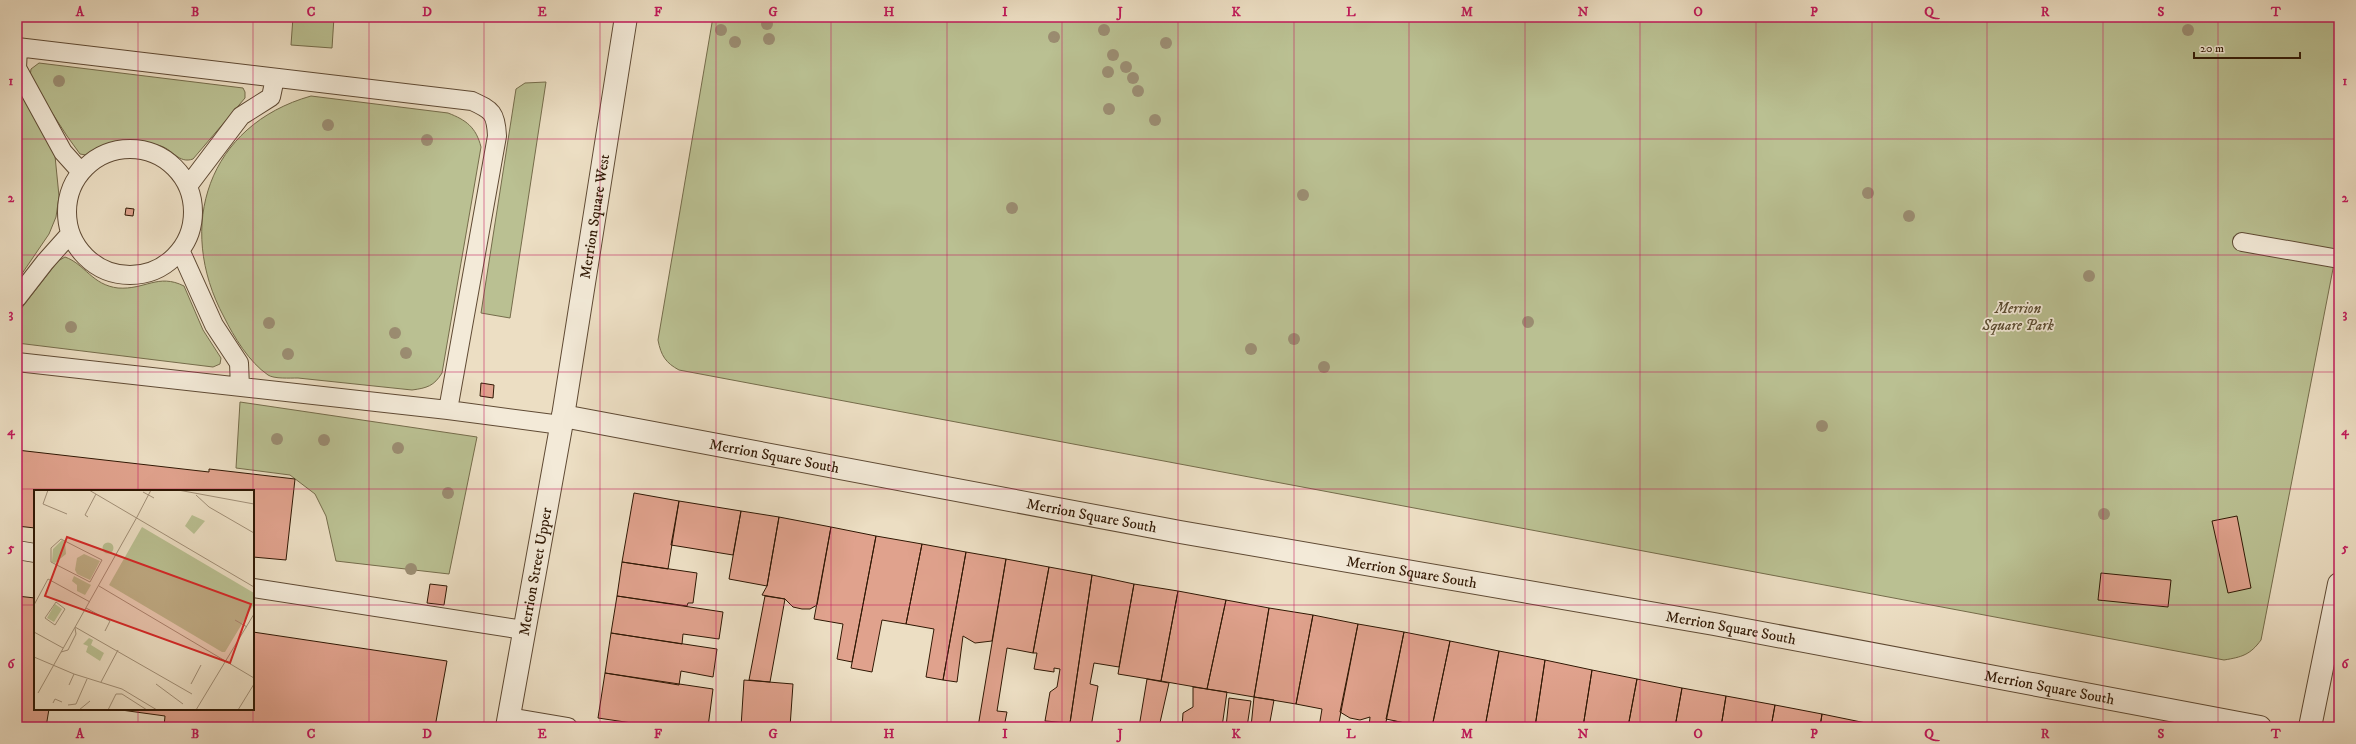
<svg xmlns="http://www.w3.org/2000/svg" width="2356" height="744" font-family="'IM FELL DW Pica',serif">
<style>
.green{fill:#bac092;stroke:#756c4b}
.building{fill:#e0a28d;stroke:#301804}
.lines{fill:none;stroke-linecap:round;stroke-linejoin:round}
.service-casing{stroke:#5f4a34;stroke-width:20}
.tertiary-casing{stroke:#5f4a34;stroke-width:24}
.service{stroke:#f3ead8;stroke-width:18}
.tertiary{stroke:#f3ead8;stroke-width:22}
.tree{fill:#9b8d72}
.grid{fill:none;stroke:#c2185b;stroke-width:1;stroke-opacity:0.55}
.labels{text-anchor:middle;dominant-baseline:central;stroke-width:3.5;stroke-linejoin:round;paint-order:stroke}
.street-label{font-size:15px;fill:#301804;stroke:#f3ead8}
.park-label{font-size:15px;font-style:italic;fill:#594a2f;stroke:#f3ead8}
.inset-road{fill:none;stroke:#a18f77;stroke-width:1}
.view{fill:#d62828;fill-opacity:0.15;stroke:#d62828;stroke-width:2}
.inset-edge{fill:none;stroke:#301804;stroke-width:2}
.neatline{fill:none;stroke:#c2185b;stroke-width:1.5}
.grid-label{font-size:13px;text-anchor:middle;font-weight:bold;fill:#c2185b}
</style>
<rect width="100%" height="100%" fill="#ecdec3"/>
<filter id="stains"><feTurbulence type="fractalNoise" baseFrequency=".005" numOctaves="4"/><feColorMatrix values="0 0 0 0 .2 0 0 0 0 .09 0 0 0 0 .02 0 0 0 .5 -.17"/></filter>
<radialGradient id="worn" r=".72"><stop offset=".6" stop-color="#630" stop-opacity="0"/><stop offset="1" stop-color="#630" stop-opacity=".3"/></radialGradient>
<path class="green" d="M293 17H334L332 48 291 45Z
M713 17H2339V238L2261 640C2250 655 2242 657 2224 660L679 370C666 363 661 356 658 340Z
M39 63 243 88 245 92V98L193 159C179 164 173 150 161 146 144 141 118 138 102 146 97 149 92 153 86 155L80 154 67 136 36 88 30 77 31 69Z
M546 82 510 318 481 313 516 89 525 83Z
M17 84 55 156 59 196 56 217 49 234 17 281Z
M311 96 448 113C466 120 476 127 481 147L442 373C434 386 427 388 412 390 374 386 336 382 298 378 290 378 274 379 268 375 249 362 234 337 224 317 175 226 208 125 311 96Z
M65 257C85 264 92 285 118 288 145 290 158 273 184 286L203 330 221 358 220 364 213 367 17 343V314L58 261Z
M240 402 477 437 449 574 336 561 326 516 315 494 290 475 236 468Z"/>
<path class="building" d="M126 208 134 209 133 216 125 215Z
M481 383 494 385 493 398 480 396Z
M17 450 209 472V469L295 479 286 560 253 557V491H35V528L17 526Z
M634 493 679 501 668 569 622 562Z
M679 501 741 511 733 555 671 545Z
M741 511 779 517 767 586 729 579Z
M2237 516 2251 588 2228 593 2212 521Z
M779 517 831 527 817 605 810 609H802L793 607 785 599 762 595 767 586Z
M831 527 876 536 852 662 837 659 843 624 814 619Z
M876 536 922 544 906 624 882 620 872 672 851 668Z
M922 544 966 552 943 680 926 677 934 629 906 624Z
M966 552 1006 559 992 641 975 643 963 636 957 682 943 680Z
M1006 559 1049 567 1033 653 1007 648 997 711 1007 712 1004 727H978Z
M622 562 697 573 693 603H688L687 606 617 596Z
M1049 567 1092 575 1070 723 1045 721 1050 692 1057 687 1060 669 1054 668V672L1034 669 1037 653H1033Z
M2101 573 2171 580 2168 607 2098 600Z
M1092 575 1134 584 1119 667 1094 663 1090 684 1098 686 1091 727 1070 723Z
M430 584 447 586 444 605 427 603Z
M1134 584 1178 591 1161 681 1118 674Z
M1178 591 1226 600 1207 689 1161 681Z
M17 596 35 598V709H49L46 727H17Z
M617 596 723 612 719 639 683 634 682 644 611 633Z
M765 596 785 599 770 682 749 680Z
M1226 600 1269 608 1254 697 1207 689Z
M1269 608 1313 615 1296 704 1254 697Z
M1313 615 1358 624 1338 727H1319L1322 709 1296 704Z
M1358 624 1404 632 1385 727H1369L1370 717 1360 720 1350 718 1340 712Z
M253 632 447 661 435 727H164L165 716 114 709H253Z
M1404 632 1450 641 1432 727H1409L1405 723 1386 719Z
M611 633 717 649 713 677 681 671 679 685 605 673Z
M1450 641 1499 651 1485 727H1432Z
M1499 651 1545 660 1535 727H1485Z
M1545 660 1592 670 1583 727H1535Z
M1592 670 1637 679 1628 727H1583Z
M605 673 713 689 708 727H659L598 718Z
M1147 679 1169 683 1159 727H1139Z
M1637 679 1682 688 1675 727H1628Z
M744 680 793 684 790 727H741Z
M1193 687 1227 692 1222 727H1182L1183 713 1193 707Z
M1682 688 1726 696 1721 727H1675Z
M1726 696 1775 705 1771 727H1721Z
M1254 697 1274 700 1269 727H1251Z
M1229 698 1251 701 1247 727H1226Z
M1775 705 1822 714 1820 727H1771Z
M1822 714 1866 723 1865 727H1820Z
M1394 721 1405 723 1409 727H1393Z
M1866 723 1884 727H1865Z"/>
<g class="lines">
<g class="service-casing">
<path id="service" d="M17 47 472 101C492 110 496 113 497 136L448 410 17 362
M18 47 17 68 63 152 81 172
M67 212a63 63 0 1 1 126 0a63 63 0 1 1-126 0Z
M188 186 241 116 271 97 275 78
M2242 242 2339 259
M181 252 214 325 239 363 240 387
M17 298 45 262 70 234
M448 410 561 425
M17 550 35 553
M253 588 524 630
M509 717 568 727"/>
</g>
<g class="tertiary-casing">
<g id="tertiary">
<path id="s1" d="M563 416 1180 532 1714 624 2260 727"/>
<path id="s2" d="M507 727 563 416 626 17"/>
<path d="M2310 727 2339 584"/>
</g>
</g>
<use href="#service" class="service"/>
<use href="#tertiary" class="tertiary"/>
</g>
<g class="tree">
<circle cx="767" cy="24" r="6"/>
<circle cx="721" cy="30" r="6"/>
<circle cx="1104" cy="30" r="6"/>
<circle cx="2188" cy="30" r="6"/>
<circle cx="1054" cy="37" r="6"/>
<circle cx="769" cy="39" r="6"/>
<circle cx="735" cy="42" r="6"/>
<circle cx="1166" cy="43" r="6"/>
<circle cx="1113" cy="55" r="6"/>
<circle cx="1126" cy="67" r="6"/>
<circle cx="1108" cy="72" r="6"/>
<circle cx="1133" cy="78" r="6"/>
<circle cx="59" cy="81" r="6"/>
<circle cx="1138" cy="91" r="6"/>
<circle cx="1109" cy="109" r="6"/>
<circle cx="1155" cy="120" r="6"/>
<circle cx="328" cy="125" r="6"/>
<circle cx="427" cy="140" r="6"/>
<circle cx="1868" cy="193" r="6"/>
<circle cx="1303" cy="195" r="6"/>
<circle cx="1012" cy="208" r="6"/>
<circle cx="1909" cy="216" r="6"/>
<circle cx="2089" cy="276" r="6"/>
<circle cx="1528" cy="322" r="6"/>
<circle cx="269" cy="323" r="6"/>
<circle cx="71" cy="327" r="6"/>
<circle cx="395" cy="333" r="6"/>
<circle cx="1294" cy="339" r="6"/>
<circle cx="1251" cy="349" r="6"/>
<circle cx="406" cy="353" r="6"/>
<circle cx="288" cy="354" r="6"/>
<circle cx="1324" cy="367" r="6"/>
<circle cx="1822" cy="426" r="6"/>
<circle cx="277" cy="439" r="6"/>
<circle cx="324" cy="440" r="6"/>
<circle cx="398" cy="448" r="6"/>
<circle cx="448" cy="493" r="6"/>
<circle cx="2104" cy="514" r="6"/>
<circle cx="411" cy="569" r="6"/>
</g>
<path class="grid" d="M138 17V491M253 17V727M369 17V727M484 17V727M600 17V727M716 17V727M831 17V727M947 17V727M1062 17V727M1178 17V727M1294 17V727M1409 17V727M1525 17V727M1640 17V727M1756 17V727M1872 17V727M1987 17V727M2103 17V727M2218 17V727M17 139H2339M17 255H2339M17 372H2339M17 489H2339M17 605H35M253 605H2339M138 709V727"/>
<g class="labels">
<g class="street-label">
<text stroke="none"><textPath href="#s2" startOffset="518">Merrion Square West</textPath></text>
<text stroke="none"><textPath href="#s1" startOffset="215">Merrion Square South</textPath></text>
<text stroke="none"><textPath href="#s1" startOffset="538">Merrion Square South</textPath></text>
<text stroke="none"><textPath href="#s2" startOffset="158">Merrion Street Upper</textPath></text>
<text stroke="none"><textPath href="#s1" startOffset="863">Merrion Square South</textPath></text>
<text stroke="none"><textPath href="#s1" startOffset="1187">Merrion Square South</textPath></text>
<text stroke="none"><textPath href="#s1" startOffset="1511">Merrion Square South</textPath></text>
</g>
<g class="park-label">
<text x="2018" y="308">Merrion<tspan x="2018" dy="17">Square Park</tspan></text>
</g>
</g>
<g transform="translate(34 490)">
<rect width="220" height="220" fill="#ecdec3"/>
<path d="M158 25 171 31 160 44 151 36ZM108 37 220 103V114L191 162H188L75 95ZM28 50 31 52 32 64 21 73 18 72 19 59ZM68.5 58a5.5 5.5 0 1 1 11 0a5.5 5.5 0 1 1-11 0ZM50 64 66 71 56 90 43 84 41 80 43 68ZM40 86 57 95 51 105 43 101V95L38 91ZM21 114 28 119 20 132 13 128ZM55 148 59 150 57 155 70 163 66 171 52 162 54 156 49 154Z" fill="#bac092"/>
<path class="inset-road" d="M14 0 9 14 33 24M55 0 220 97M144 0 220 14M109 2 120 8M162 5 175 17 220 43M54 27 51 25 62 4M103 27 117 0M27 49 68 70 56 92 17 72V58ZM65 96 220 188M22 112 31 119 21 135 11 128ZM0 115 14 89 56 112M52 118 76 131 71 141M201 130 213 137M41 137 158 204M0 142 29 158M27 162 34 160 42 144 41 138M0 167 40 184 88 199 123 220M67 192 84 160M122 194 149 214M157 194 167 175M35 195 40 184M4 203 103 27M82 204H88L113 220M19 213 21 209 28 212M34 215 42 214 53 189M45 220 56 211M74 220 82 204M162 220 220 124M204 220 220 194"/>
<path class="view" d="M33 47 217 114 196 173 11 106Z"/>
<rect width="220" height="220" class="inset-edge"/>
</g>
<rect width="2356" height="744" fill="none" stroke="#ecdec3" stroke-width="44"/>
<path d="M2194 52v6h106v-6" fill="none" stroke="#301804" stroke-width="2"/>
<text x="2200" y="52" font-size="12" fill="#301804" stroke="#f3ead8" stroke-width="3" paint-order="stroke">20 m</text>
<rect x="22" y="22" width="2312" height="700" class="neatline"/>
<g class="grid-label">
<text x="80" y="16">A</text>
<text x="195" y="16">B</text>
<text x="311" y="16">C</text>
<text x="427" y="16">D</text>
<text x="542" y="16">E</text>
<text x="658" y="16">F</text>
<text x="773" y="16">G</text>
<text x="889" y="16">H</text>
<text x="1005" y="16">I</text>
<text x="1120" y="16">J</text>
<text x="1236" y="16">K</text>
<text x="1351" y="16">L</text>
<text x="1467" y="16">M</text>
<text x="1583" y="16">N</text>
<text x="1698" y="16">O</text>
<text x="1814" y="16">P</text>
<text x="1929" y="16">Q</text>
<text x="2045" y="16">R</text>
<text x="2161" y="16">S</text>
<text x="2276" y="16">T</text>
<text x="11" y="85">1</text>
<text x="2345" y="85">1</text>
<text x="11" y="202">2</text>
<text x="2345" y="202">2</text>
<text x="11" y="318">3</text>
<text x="2345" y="318">3</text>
<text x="11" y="435">4</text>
<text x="2345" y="435">4</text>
<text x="11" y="552">5</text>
<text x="2345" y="552">5</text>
<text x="11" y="668">6</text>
<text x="2345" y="668">6</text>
<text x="80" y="738">A</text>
<text x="195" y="738">B</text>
<text x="311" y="738">C</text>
<text x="427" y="738">D</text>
<text x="542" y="738">E</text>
<text x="658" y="738">F</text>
<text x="773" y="738">G</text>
<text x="889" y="738">H</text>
<text x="1005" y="738">I</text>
<text x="1120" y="738">J</text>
<text x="1236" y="738">K</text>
<text x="1351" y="738">L</text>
<text x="1467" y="738">M</text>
<text x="1583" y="738">N</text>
<text x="1698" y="738">O</text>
<text x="1814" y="738">P</text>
<text x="1929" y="738">Q</text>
<text x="2045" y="738">R</text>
<text x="2161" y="738">S</text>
<text x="2276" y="738">T</text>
</g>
<rect width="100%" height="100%" filter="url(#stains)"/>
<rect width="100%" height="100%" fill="url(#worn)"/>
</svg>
